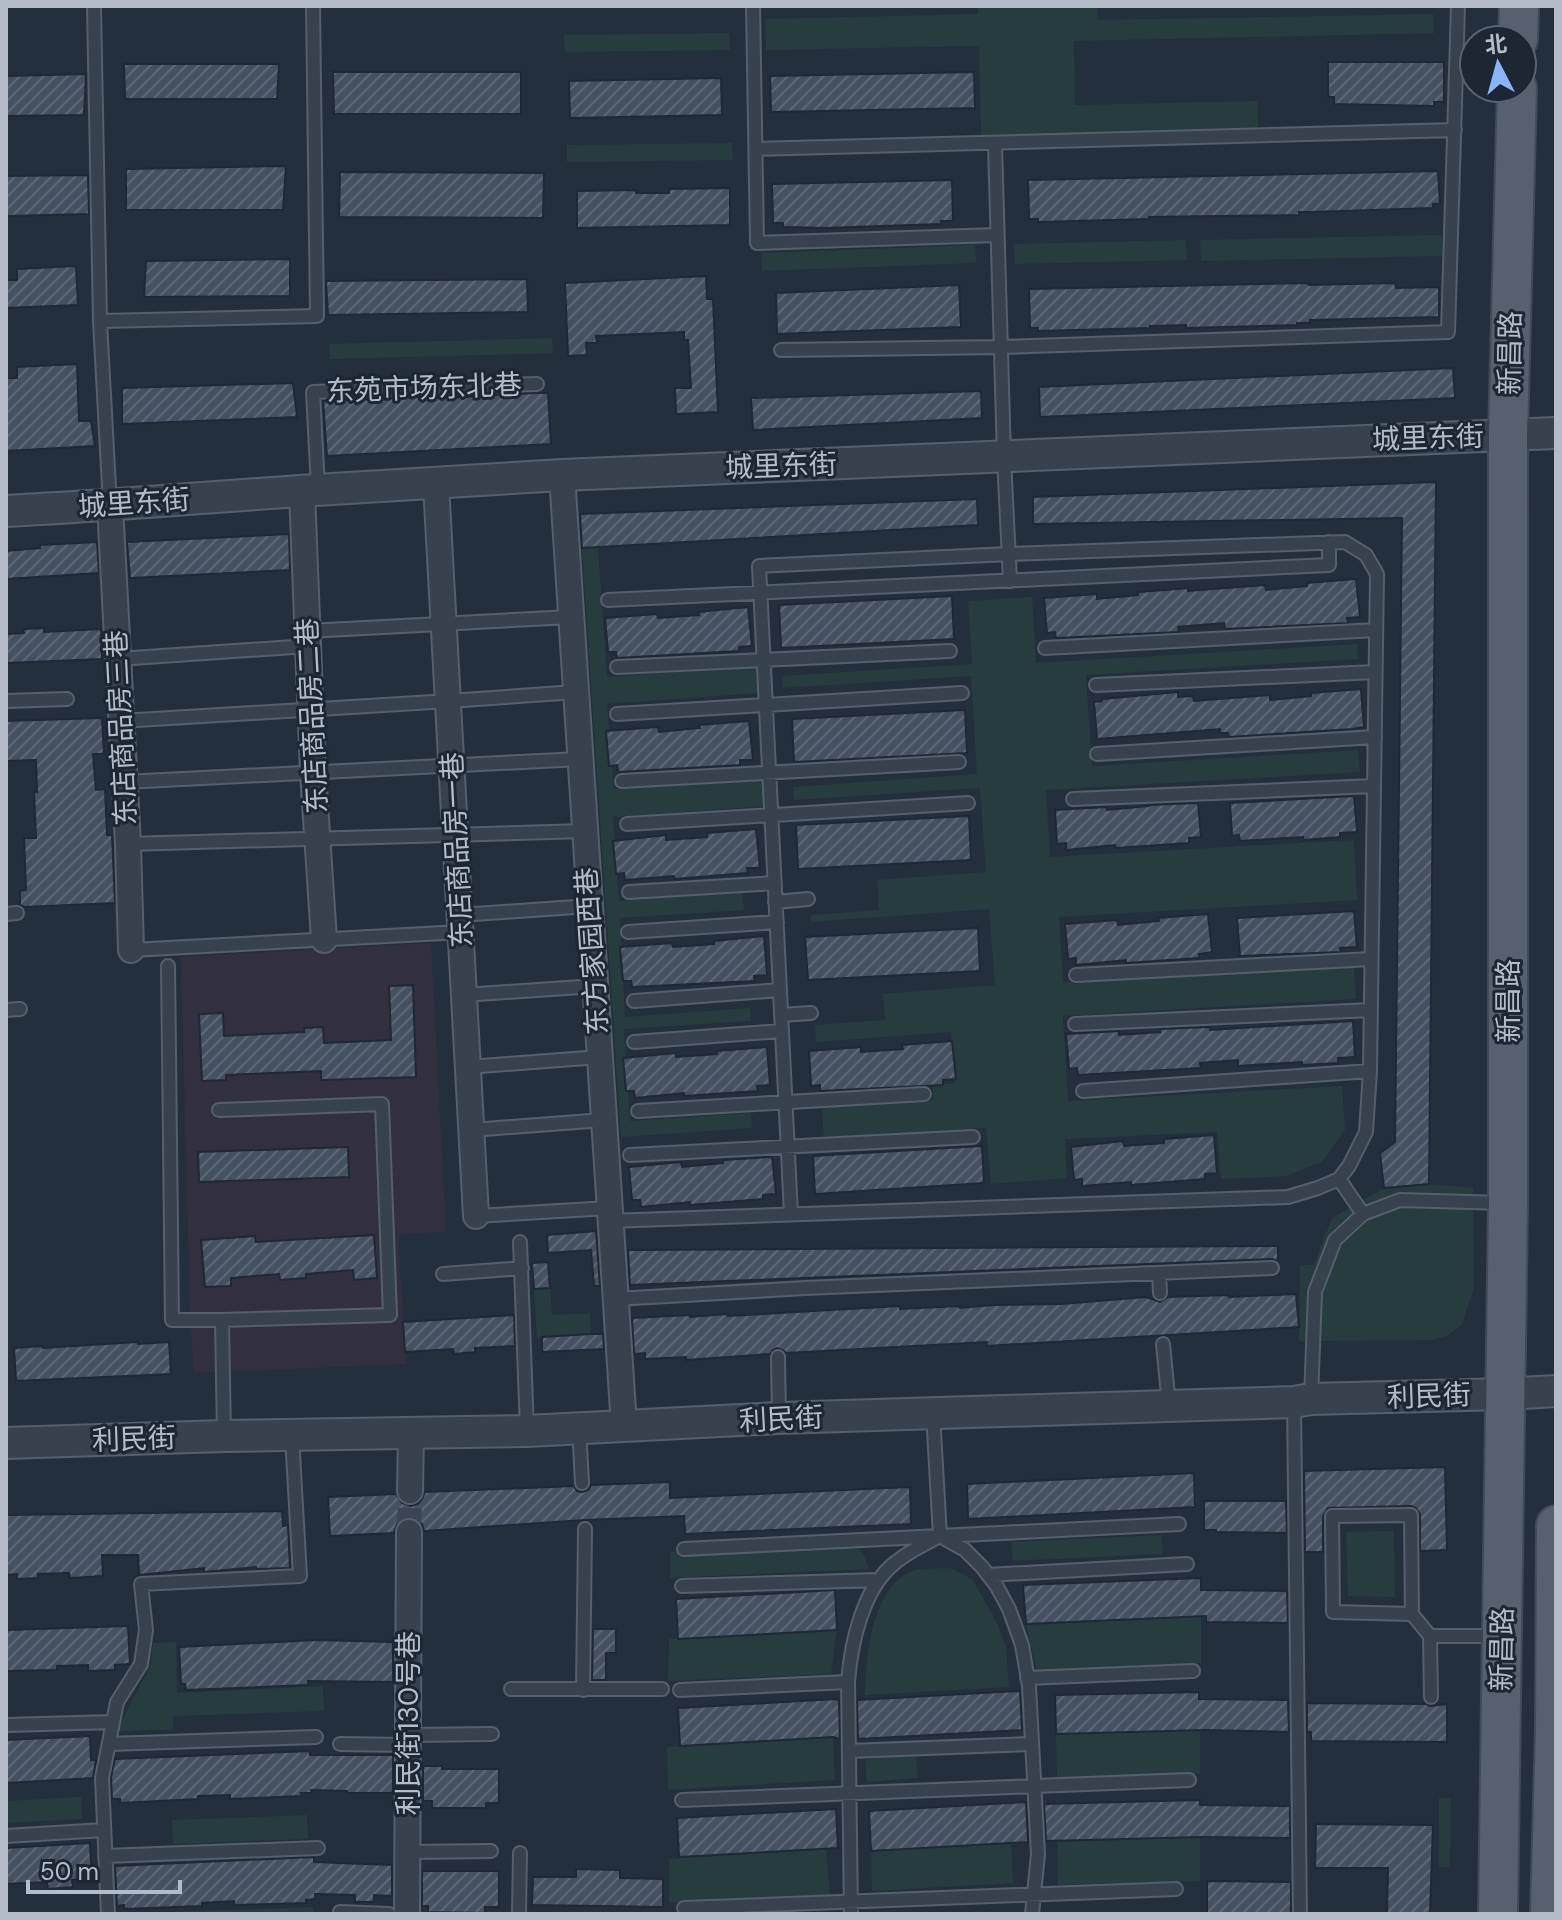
<svg xmlns="http://www.w3.org/2000/svg" width="1562" height="1920" font-family="'DM Sans','Noto Sans SC',sans-serif">
<style>
.medical{fill:#32303f}
.green{fill:#263c3f}
.building{fill:url(#building-hatch);stroke:#1f2835;stroke-width:2}
.lines{fill:none;stroke-linecap:round;stroke-linejoin:round}
.minor-tunnel{stroke:#3a4453;stroke-width:24;stroke-dasharray:24 12;stroke-linecap:butt}
.service-casing{stroke:#565f6c;stroke-width:16}
.minor-casing{stroke:#565f6c;stroke-width:28}
.tertiary-casing{stroke:#565f6c;stroke-width:34}
.primary-casing{stroke:#414a57;stroke-width:42}
.service{stroke:#38414e;stroke-width:12}
.minor{stroke:#38414e;stroke-width:24}
.tertiary{stroke:#38414e;stroke-width:30}
.primary{stroke:#56606e;stroke-width:38}
.labels{text-anchor:middle;dominant-baseline:central;stroke-width:6;stroke-linejoin:round;paint-order:stroke}
.street-label{font-size:28px;fill:#b4bcc9;stroke:#1d2633}
</style>
<defs>
<pattern id="building-hatch" width="6" height="6" patternUnits="userSpaceOnUse" patternTransform="scale(2)"><rect width="6" height="6" fill="#455162"/><path d="M-1 1l2-2M0 6l6-6M5 7l2-2" fill="none" stroke="#5d6877"/></pattern>
</defs>
<rect width="100%" height="100%" fill="#242f3e"/>
<path class="medical" d="M431 943 446 1232 398 1234 406 1364 194 1373 190 1312 181 957Z"/>
<path class="green" d="M978 6H1097L1098 20 1433 14 1434 33 1074 41 1075 105 1258 101V129L981 135 979 46 766 50 765 19 978 14Z
M729 33 730 50 565 52 564 35Z
M732 143 733 160 567 162V145Z
M1442 235V256L1201 261 1200 240Z
M1186 240 1187 260 1015 264 1014 244Z
M975 245 976 263 762 271V253Z
M552 338 553 353 330 359 329 344Z
M598 547 607 677 757 667 759 693 607 704 614 789 764 779 766 806 613 817 619 901 742 892 744 910 620 918 625 1017 750 1008 751 1021 624 1029 630 1121 751 1113 752 1128 621 1137 582 548Z
M1032 597 1036 663 1357 644 1358 659 1086 675 1092 766 1358 750 1360 772 1046 790 1050 857 1354 840 1357 900 1059 917 1063 983 1354 967 1356 999 1063 1016 1068 1101 1342 1086 1345 1130 1322 1162 1286 1176 1221 1179 1217 1132 1065 1139 1067 1178 991 1184 986 1128 824 1139 822 1108 933 1100V1085L955 1083 951 1032 816 1042 815 1025 885 1020 883 994 995 985 989 909 811 922V915L879 910 877 880 986 872 980 788 794 800 793 787 977 774 971 676 783 688 782 676 972 664 968 601Z
M1429 1184 1473 1188 1474 1288 1462 1324 1449 1335 1432 1340 1299 1341 1300 1265H1314L1332 1218 1384 1188Z
M550 1288 552 1315 590 1313 591 1334 537 1338 534 1289Z
M1394 1531 1395 1597 1348 1596 1346 1532Z
M1162 1535 1163 1554 1013 1561 1011 1542Z
M857 1547 865 1557 869 1569 670 1578V1552Z
M951 1568 972 1579 997 1623 1006 1647 1009 1687 865 1695C866 1658 871 1586 913 1571 924 1567 940 1569 951 1568Z
M1201 1617V1663L1036 1670 1026 1624Z
M837 1630 831 1674 668 1681 669 1639Z
M176 1642 177 1693 323 1686 324 1711 173 1716V1730L116 1731 151 1665 153 1643Z
M1200 1730V1774L1057 1778 1056 1734Z
M833 1737 835 1780 668 1790 667 1747Z
M916 1755 918 1778 867 1782 865 1759Z
M81 1797 82 1819 6 1823V1801Z
M1439 1798H1451L1450 1867H1439Z
M307 1815 308 1839 173 1844 172 1820Z
M1200 1837V1881L1058 1885 1057 1842Z
M1011 1843 1013 1883 872 1891 871 1851Z
M826 1849 830 1895 669 1903V1859Z
M313 1907V1914H122Z"/>
<path class="building" d="M1328 62H1444V102H1434V106L1334 104V97H1328Z
M124 64H279L277 99H125Z
M333 72H521V114H334Z
M974 72 975 108 771 112 770 76Z
M86 74 84 115 6 116V76Z
M721 78 722 115 570 118 569 81Z
M286 166 283 210H126V169Z
M1438 171 1440 204H1433V208L1312 212H1299V215L1149 217V219L1038 222V219H1029L1028 180Z
M340 172 544 173 543 218 339 217Z
M88 175 89 214 6 216V176Z
M952 180 953 221H941V224L825 228 783 227V223H773L772 184Z
M730 188V225L577 228V191L636 190V193H669V189Z
M290 259V296L144 297 146 261Z
M76 266 78 305 6 308V280H17V269Z
M706 276 707 299H713L718 412 676 414 675 388H691L688 340H684V332L596 336 597 343H586L587 355 568 356 565 283Z
M527 279 528 312 328 315 326 281Z
M1309 283V285L1395 283 1396 288 1439 287V317L1310 320V323H1297V325L1186 328V325L1150 326V328L1038 331V328H1030L1029 289Z
M959 285 961 327 777 334 776 293Z
M77 364 79 421H91L95 446 6 451V378H17V367Z
M1453 368 1455 398 1040 417 1039 387Z
M293 383 297 417 122 424V388Z
M981 391 982 418 753 430 751 398Z
M533 393H548L551 444 327 456 323 401 444 396V398Z
M1436 482 1429 1184 1384 1188 1380 1153 1395 1142 1402 518 1033 524V497Z
M977 499 978 525 582 548 580 514Z
M289 534 290 570 130 578 127 542Z
M97 542 99 573 6 579V551L40 548V545Z
M1356 579 1360 617 1347 618 1348 623 1225 629 1224 623 1178 627 1179 632 1056 638 1055 632 1047 633 1044 598 1097 594V599L1138 595V592L1165 590 1188 588V591L1265 585 1266 590 1307 586V583Z
M952 596 954 639 781 648 779 605Z
M748 607 752 646 739 647V651L617 658 616 652H608L605 618 657 614 658 618 699 615 698 612Z
M44 628V632L101 629 102 659 6 663V634L24 633 23 629Z
M1361 689 1364 727 1352 729 1229 737 1228 733H1220V729L1097 739 1094 702 1102 701V699L1178 692V697L1193 696 1194 701 1270 695V700L1311 696V693Z
M965 710 967 753 794 762 792 719Z
M102 718 104 754H93L96 790 105 789 107 835H112L115 903 24 907 20 905V891L26 890 24 838H36L34 792H37L36 760 6 761V721Z
M749 721 753 760H740V765L618 772 617 765 609 766 606 731 658 727 659 732 700 728 699 725Z
M1354 796 1357 832 1340 833V837L1303 840V837L1240 841 1239 835 1232 836 1230 803Z
M1198 803 1201 837 1189 838V843L1116 848 1115 845 1066 850V843L1057 844 1055 810 1107 807V810L1149 806 1148 805Z
M969 816 971 860 798 869 796 825Z
M756 829 760 868H747L748 873 674 879V876L625 880 624 873 616 874 613 841 666 835V840L707 837V833Z
M1354 911 1357 947 1340 948 1341 952 1240 956 1237 918Z
M1208 914 1212 952 1199 954V958L1126 963V960L1076 965V958L1068 959 1065 924 1117 920 1118 925 1159 921 1158 918Z
M978 928 980 971 808 980 805 937Z
M764 936 767 975 754 976 755 981 632 987 631 981H623L620 947 672 943 673 947 714 944V941Z
M413 985 416 1077 321 1080V1071L226 1075V1080L202 1081 199 1014 223 1013 224 1036 304 1032V1028L323 1027 324 1043 391 1040 389 986Z
M1353 1021 1355 1057 1338 1058V1063L1302 1065V1062L1238 1066V1060L1200 1063 1201 1068 1078 1075 1077 1068 1069 1069 1066 1034 1119 1031V1035L1160 1032V1029L1210 1027V1030Z
M952 1041 956 1079 943 1080V1085L820 1091V1085L811 1086 809 1051 861 1047V1052L903 1049 902 1045Z
M767 1047 770 1085 757 1086 758 1091 684 1096V1093L635 1098 634 1091H626L623 1058 676 1053V1057L717 1054V1051Z
M1214 1135 1217 1173 1205 1174V1179L1131 1185V1182L1082 1186V1179L1074 1180 1071 1147 1123 1141 1124 1146 1164 1143V1139Z
M982 1146 984 1183 815 1194 813 1156Z
M348 1147 349 1177 199 1182 198 1152Z
M772 1157 776 1194 763 1195V1199L690 1205V1202L641 1207 640 1200H632L629 1167 681 1162 682 1167 723 1163V1160Z
M596 1231 600 1286H594L591 1250 548 1253 547 1235Z
M374 1235 377 1278 354 1280 353 1270 306 1274V1278L280 1280 279 1274 231 1278V1286L205 1287 201 1240 255 1236 256 1242Z
M1278 1246V1261L1272 1259 630 1285 628 1250Z
M548 1262 550 1288 534 1289 532 1263Z
M1296 1294 1299 1327 986 1346 987 1342 786 1353 783 1350 777 1348 773 1350 770 1354 686 1360V1357L645 1359V1353L634 1354 632 1318 690 1315V1317L728 1314V1316L900 1306V1309L960 1306V1308L993 1305 1062 1304 1146 1297 1160 1302 1168 1297 1229 1295V1297Z
M514 1315 515 1346 475 1348V1352L454 1354 453 1349 405 1352 403 1322Z
M591 1334H603L604 1349 542 1352V1337Z
M138 1342V1344L169 1342 171 1374 16 1381 14 1348 43 1346V1348Z
M1445 1467 1447 1550 1420 1551V1514L1416 1508 1411 1506 1328 1508 1323 1516V1552H1305L1304 1471Z
M1194 1473 1195 1507 968 1519 967 1484Z
M670 1482V1498L910 1487 911 1524 685 1534 684 1516 584 1520 424 1531 422 1524 417 1520 408 1517 401 1519 397 1524 394 1533 330 1536 328 1497 396 1494 402 1503 411 1506 418 1504 422 1499 425 1492 574 1486 577 1491 582 1492 588 1490 591 1485Z
M1204 1501H1286L1287 1533 1216 1532V1530H1204Z
M282 1511 283 1526 288 1525 290 1568 256 1569V1567L204 1572V1568L139 1575 138 1555H102L103 1576 70 1578 69 1573 38 1574V1578L17 1579V1574L6 1575V1515Z
M1201 1578V1590L1287 1591 1288 1623 1206 1622V1616L1026 1624 1023 1585Z
M835 1590 837 1630 678 1639 676 1599Z
M128 1626 130 1664 115 1665V1670L88 1671V1665L57 1666V1670L6 1671V1630Z
M593 1629H616V1653H606V1680H592Z
M316 1640 393 1642V1682L308 1681V1685L186 1690 185 1684H181L179 1647Z
M1020 1691 1022 1730 858 1739 857 1700Z
M1199 1692V1699L1288 1700 1289 1732 1206 1730 1056 1734 1055 1695Z
M837 1699 839 1701 840 1739 833 1737 680 1746 678 1708Z
M1307 1703 1426 1704 1430 1706 1447 1704V1742L1311 1741V1732H1307Z
M90 1736 91 1760H96L93 1778 6 1783V1740Z
M310 1751V1755H393V1792L390 1793H347V1791L311 1790 312 1793H301L302 1796 230 1799V1795L198 1796V1799L120 1803V1799H112L111 1777 115 1759Z
M423 1766H442V1769H499V1803H486V1808H432V1801H423Z
M1200 1800V1805L1290 1806V1838L1201 1837 1046 1841 1044 1804Z
M1026 1802 1028 1842 871 1851 869 1811Z
M836 1809 838 1848 679 1857 677 1818Z
M1316 1824 1433 1825 1430 1914H1387L1388 1868H1315Z
M90 1843 92 1879 72 1880 73 1887 48 1889 47 1882 6 1884V1848Z
M314 1857V1862L392 1865V1896L374 1895V1902H355V1895L315 1894 316 1899 306 1900V1903L234 1905V1901L202 1903V1906L124 1909V1905L117 1906 115 1866Z
M576 1869 620 1870V1878L663 1879V1907L532 1905 533 1877H576Z
M422 1871H499V1907H485V1913L428 1912V1906H422Z
M1207 1881 1291 1882V1914H1207Z"/>
<g class="lines">
<path class="minor-tunnel" d="M409 1532 410 1491"/>
<g class="service-casing">
<path id="service" d="M94 6 100 321 110 506
M753 6 757 243 997 235
M995 144 1004 457 1010 581
M756 149 1455 130
M100 321 317 316 313 6
M781 350 1000 347 1448 332 1458 6
M318 488 313 392 537 384
M608 600 1329 565V542
M308 631 571 617
M1045 648 1376 630
M118 659 308 646
M617 667 950 651
M1096 685 1375 672
M6 701 67 699
M617 714 962 693
M121 721 449 701 576 692
M1097 754 1375 737
M622 781 959 762
M124 782 580 759
M1073 799 1374 786
M627 824 968 803
M128 844 585 831
M629 892 775 883
M775 902 808 899
M6 914 17 913
M460 915 589 906
M628 932 777 922
M131 950 461 932
M168 966 172 1320H222
M1076 975 1371 959
M464 995 595 986
M634 1001 780 990
M6 1010 20 1009
M781 1015 811 1013
M1075 1024 1371 1010
M634 1042 782 1031
M468 1067 599 1057
M1083 1091 1370 1071
M219 1110 382 1104 390 1315 222 1320 224 1436
M638 1111 924 1094
M472 1130 603 1120
M630 1155 973 1137
M1339 1179 1363 1214
M476 1216 609 1208
M609 1221 1288 1197 1318 1188 1339 1179 1349 1166 1366 1132 1370 1071 1377 574 1366 555 1345 542 1009 554 759 566 791 1214
M520 1242 527 1430
M1159 1273 1160 1293
M443 1274 522 1268
M616 1299 805 1288 1272 1268
M1163 1344 1169 1405
M778 1357 779 1418
M1311 1399 1315 1292 1335 1240 1363 1214 1400 1200 1505 1203
M1294 1402 1300 1914
M579 1428 582 1483
M940 1536 965 1550 982 1567 996 1585 1009 1609 1022 1645 1029 1686 1038 1854 1032 1914
M684 1549 1179 1524
M988 1575 1187 1564
M682 1586 879 1580
M1412 1614 1333 1612 1332 1516 1411 1515 1412 1614 1430 1636 1431 1697
M1430 1636H1499
M1027 1678 1193 1671
M511 1689H662
M583 1690 585 1529
M680 1690 848 1682
M6 1725 113 1722
M408 1735 492 1734
M109 1744 316 1737
M340 1744 408 1745
M849 1751 1031 1744
M682 1800 1189 1780
M6 1836 104 1830
M408 1852 491 1851
M105 1856 318 1848
M684 1908 1176 1889
M340 1912 389 1914
M108 1914 102 1778 117 1702 141 1664 146 1630 141 1584 300 1576 292 1436
M519 1914 520 1853
M851 1914 848 1682C851 1643 863 1587 896 1562 909 1551 925 1544 940 1536L933 1413"/>
</g>
<g class="minor-casing">
<path id="minor" d="M562 475 624 1426
M436 484 476 1216
M302 491 313 773 324 940
M110 506 128 844 131 950
M410 1491 411 1433
M407 1914 409 1532"/>
</g>
<g class="tertiary-casing">
<path id="tertiary" d="M6 511C104 506 201 498 299 491 386 485 474 481 562 475L1556 433
M6 1443 224 1436 527 1431 779 1418 1294 1402 1311 1399 1505 1394 1556 1391"/>
</g>
<g class="primary-casing">
<path id="primary" d="M1518 40 1519 6
M1498 1914 1508 1203V435L1517 88
M1550 1914 1555 1728 1556 1525"/>
</g>
<use href="#service" class="service"/>
<use href="#minor" class="minor"/>
<use href="#tertiary" class="tertiary"/>
<use href="#primary" class="primary"/>
</g>
<g class="labels">
<g class="street-label">
<text transform="translate(1510 353) rotate(-89)">新昌路</text>
<text transform="translate(424 388) rotate(-2)">东苑市场东北巷</text>
<text transform="translate(1428 438) rotate(-2)">城里东街</text>
<text transform="translate(781 466) rotate(-2)">城里东街</text>
<text transform="translate(134 503) rotate(-4)">城里东街</text>
<text transform="translate(312 716) rotate(-93)">东店商品房二巷</text>
<text transform="translate(121 728) rotate(-93)">东店商品房三巷</text>
<text transform="translate(457 850) rotate(-93)">东店商品房一巷</text>
<text transform="translate(592 951) rotate(-94)">东方家园西巷</text>
<text transform="translate(1508 1001) rotate(-90)">新昌路</text>
<text transform="translate(1429 1396) rotate(-2)">利民街</text>
<text transform="translate(781 1419) rotate(-3)">利民街</text>
<text transform="translate(134 1439) rotate(-2)">利民街</text>
<text transform="translate(1502 1649) rotate(-89)">新昌路</text>
<text transform="translate(408 1723) rotate(-90)">利民街130号巷</text>
</g>
</g>
<rect width="1562" height="1920" fill="none" stroke="#b4bcc9" stroke-width="16"/>
<g transform="translate(1498 64) rotate(354)"><circle r="38" fill="#1d2633" stroke="#59626f" stroke-width="2"/>
<path d="M0-6L14 30L0 20L-14 30Z" fill="#8ab4f8"/>
<text y="-12" font-size="22" font-weight="bold" text-anchor="middle" fill="#b4bcc9">北</text>
</g>
<path d="M28 1880v12h152v-12" fill="none" stroke="#b4bcc9" stroke-width="4"/>
<text x="40" y="1880" font-size="24" fill="#b4bcc9" stroke="#1d2633" stroke-width="6" paint-order="stroke">50 m</text>
</svg>
